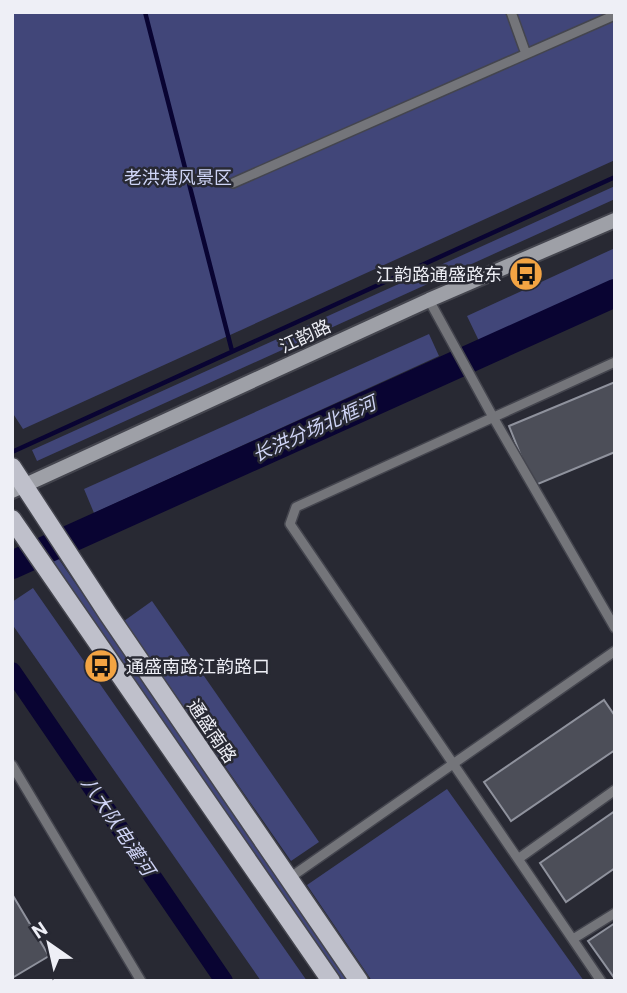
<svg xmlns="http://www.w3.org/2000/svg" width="627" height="993" font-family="Roboto,'Noto Sans SC',sans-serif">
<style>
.green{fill:#414679}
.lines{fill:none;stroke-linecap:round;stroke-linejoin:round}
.stream{stroke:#090432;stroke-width:4.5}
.canal{stroke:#090432;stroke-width:18}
.river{stroke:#090432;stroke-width:28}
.building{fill:#4c4e58;stroke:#8f929d;stroke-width:2}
.lane-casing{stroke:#44454e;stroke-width:12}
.secondary-casing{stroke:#44454e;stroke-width:18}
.primary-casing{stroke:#44454e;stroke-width:21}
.lane{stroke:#74757a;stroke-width:9}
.secondary{stroke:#9ea0a7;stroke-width:14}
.primary{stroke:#bfc0cb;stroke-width:18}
.labels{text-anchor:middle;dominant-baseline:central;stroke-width:5;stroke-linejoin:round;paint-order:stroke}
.park-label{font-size:18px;fill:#ced4f6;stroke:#282933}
.poi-label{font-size:18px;fill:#eeeff6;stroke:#282933;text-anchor:end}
.street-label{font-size:18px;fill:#eeeff6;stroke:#282933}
.water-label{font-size:19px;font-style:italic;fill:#cfd4f6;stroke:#282933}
</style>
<rect width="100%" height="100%" fill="#282933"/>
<path class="green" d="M12 12H615V160L23 429 12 412Z
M615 186V199L37 461 32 450Z
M615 248V279L479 341 467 316Z
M429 334 439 356 94 513 84 489Z
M58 558 350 981H341L51 562Z
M33 588 307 981H261L12 624V602Z
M152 601 319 842 291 861 124 621Z
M447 789 584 981H372L307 885Z"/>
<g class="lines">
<path class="stream" d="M145 12 232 351
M12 452 615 177"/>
<path class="canal" d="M12 671 224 981"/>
<path class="river" d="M12 565 615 293"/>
</g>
<path class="building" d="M615 382V452L533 486 509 426Z
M604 700 615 716V750L511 821 484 782Z
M615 811V868L566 902 540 863Z
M12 894 49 956 12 978Z
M615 923V979L588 941Z"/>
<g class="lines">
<g class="lane-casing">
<path id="lane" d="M511 12 526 54
M233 183 615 15
M429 300 493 417 615 628
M12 765 141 981
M518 859 615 790
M288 879 615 651
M573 939 615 913
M601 981 290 524 296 507 615 362"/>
</g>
<g class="secondary-casing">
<path id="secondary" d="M12 491 429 300 615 220"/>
</g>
<g class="primary-casing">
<path id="primary" d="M12 467 108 614 359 981
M12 519 331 981"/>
</g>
<use href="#lane" class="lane"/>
<use href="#secondary" class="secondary"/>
<use href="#primary" class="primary"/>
</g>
<defs>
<g id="bus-disc" transform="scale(1.75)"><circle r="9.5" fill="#f3a443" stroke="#282933"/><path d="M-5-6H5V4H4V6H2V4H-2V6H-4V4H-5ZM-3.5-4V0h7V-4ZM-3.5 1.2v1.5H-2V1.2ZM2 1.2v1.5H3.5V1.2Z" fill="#111"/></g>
</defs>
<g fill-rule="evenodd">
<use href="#bus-disc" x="526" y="274"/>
<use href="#bus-disc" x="101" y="666"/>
</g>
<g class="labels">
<g class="park-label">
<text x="178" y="177">老洪港风景区</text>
</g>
<g class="poi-label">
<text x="502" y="274">江韵路通盛路东</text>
<text x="126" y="666" text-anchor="start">通盛南路江韵路口</text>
</g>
<g class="street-label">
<text transform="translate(305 336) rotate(-25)">江韵路</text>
<text transform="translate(212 731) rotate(56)">通盛南路</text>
</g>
<g class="water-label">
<text transform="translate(314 429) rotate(-24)">长洪分场北框河</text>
<text transform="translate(118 826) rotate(56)">八大队电灌河</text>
</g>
</g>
<rect width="627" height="993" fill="none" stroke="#eeeff6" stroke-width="28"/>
<g transform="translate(49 944) rotate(326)" stroke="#282933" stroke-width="5" paint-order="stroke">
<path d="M0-5L12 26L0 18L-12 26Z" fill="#eeeff6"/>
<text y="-10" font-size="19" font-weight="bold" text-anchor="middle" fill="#eeeff6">N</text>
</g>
</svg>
